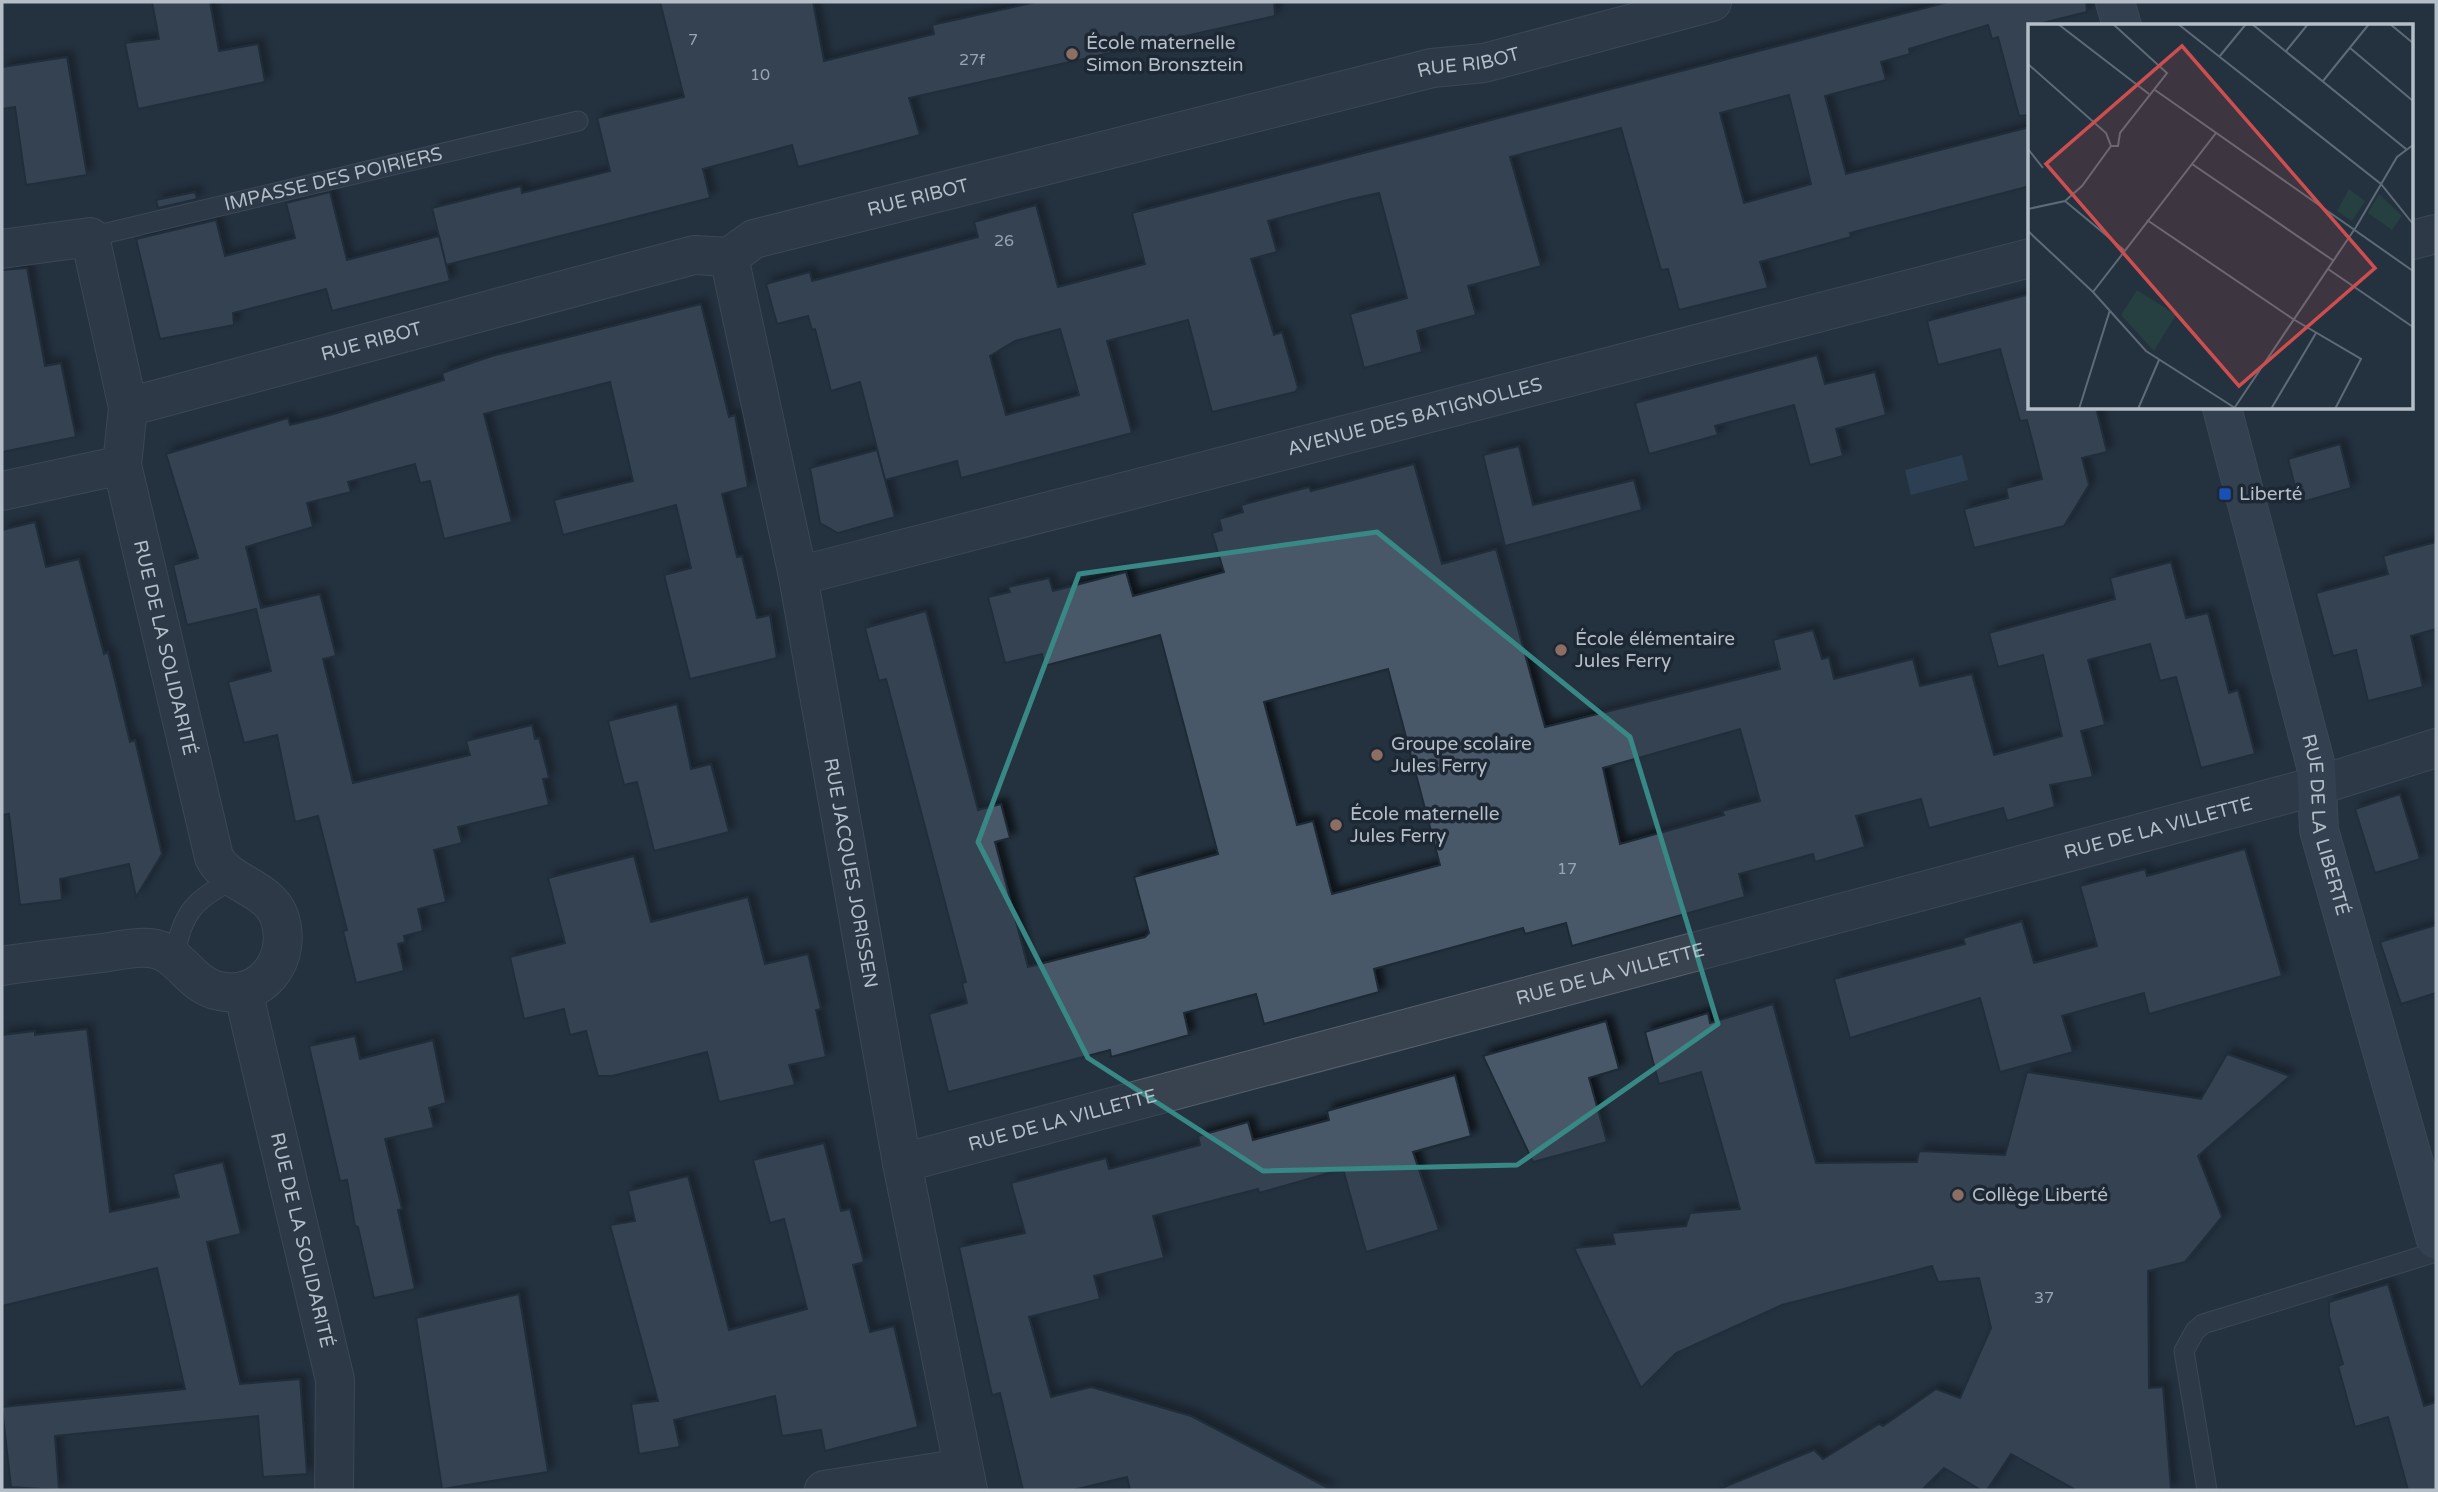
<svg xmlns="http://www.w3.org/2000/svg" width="2438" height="1492" viewBox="0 0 2438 1492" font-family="'Varela Round',sans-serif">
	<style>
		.water { fill: #395068 }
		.building { fill: #4a5968; stroke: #1f2a36; stroke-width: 2; fill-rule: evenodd; filter: url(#shadow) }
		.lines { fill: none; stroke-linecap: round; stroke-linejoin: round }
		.lane-casing { stroke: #56616c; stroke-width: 21 }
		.street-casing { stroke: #56616c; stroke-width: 40 }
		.secondary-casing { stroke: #56616c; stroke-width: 40 }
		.lane { stroke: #38434f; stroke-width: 19 }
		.street { stroke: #38434f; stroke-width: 38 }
		.secondary { stroke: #465362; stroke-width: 38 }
		.marked { fill: none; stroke: #388885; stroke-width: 5; stroke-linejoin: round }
		.education-dot { fill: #8d6e63; stroke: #1d2834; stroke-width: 2.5 }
		.transit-dot { fill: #1a4fb4; stroke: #1d2834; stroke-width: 2.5 }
		.labels { text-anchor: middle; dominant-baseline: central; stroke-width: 7; stroke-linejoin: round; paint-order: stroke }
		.number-label { font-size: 16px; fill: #9aa5b1 }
		.poi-label { font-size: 19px; fill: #b4bec9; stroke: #1d2834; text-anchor: start }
		.street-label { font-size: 19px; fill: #b4bec9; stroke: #1d2834 }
		.inset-road { fill: none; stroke: #5e6a76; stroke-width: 2 }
		.view { fill: #ce4e50; fill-opacity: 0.15; stroke: #ce4e50; stroke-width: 3.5 }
		.inset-edge { fill: none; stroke: #b4bec9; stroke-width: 3.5 }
	</style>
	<defs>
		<filter id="shadow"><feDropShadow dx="6" dy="-6" stdDeviation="3.5" flood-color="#0009"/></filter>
	</defs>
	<rect width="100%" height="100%" fill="#24323f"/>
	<!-- water -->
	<polygon class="water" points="1962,455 1968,480 1911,495 1905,470"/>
	<!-- building -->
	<g class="building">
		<polygon points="152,2 210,2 219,51 258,44 265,82 138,109 125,43 159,39"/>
		<polygon points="660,2 813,2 824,61 934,34 932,25 1036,2 1274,2 1275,16 909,98 920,135 798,167 792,145 703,169 710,198 446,265 432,208 521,186 522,193 610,171 597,118 684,97"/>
		<path d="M1948,2H2086L2087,12L2030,26V115L2019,116L1998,37L1992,39L1988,25L1909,49L1910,54L1881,62L1886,80L1825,96L1846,174L2030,127V186L1850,233L1851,237L1760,262L1768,288L1679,310L1668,269L1661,270L1621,128L1510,157L1541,266L1468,286L1476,315L1417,331L1422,352L1364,368L1350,314L1407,298L1379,193L1347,200L1268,221L1277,252L1251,259L1274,335L1282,332L1298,388L1295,392L1212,412L1188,320L1107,341L1132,433L961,478L957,461L885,480L860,382L831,391L815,329L812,330L808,316L777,324L766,284L810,272L812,281L978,237L974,222L1036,205L1058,287L1145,264L1132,213ZM1789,95L1811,184L1744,203L1720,113ZM1060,329L1079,395L1006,415L990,356L1015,341Z"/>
		<polygon points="67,57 87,175 26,185 15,107 2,109 2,67"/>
		<polygon points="195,192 197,199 158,208 156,200"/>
		<polygon points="330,192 347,260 439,236 450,281 332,311 326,289 233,313 234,325 160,339 136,239 216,220 225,256 295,238 286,203"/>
		<polygon points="27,268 45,366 61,363 76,437 2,452 2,270"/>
		<polygon points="2030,294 2030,408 2096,408 2107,452 2082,458 2089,485 2064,526 1974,548 1964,509 2008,498 2006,488 2042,479 2027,420 2020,421 2000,349 1938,365 1927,321"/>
		<polygon points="701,304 729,417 735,415 748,487 722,494 737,557 742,556 757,618 770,615 777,658 690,679 664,575 691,568 676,505 563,535 554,500 633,481 610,382 484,414 512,522 444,539 430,481 420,483 415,464 348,482 351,492 307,503 313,527 246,547 261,608 320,594 336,656 323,659 353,783 470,755 466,741 532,725 535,739 539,738 549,778 543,779 549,805 458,827 462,843 434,850 446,902 418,909 423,931 404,936 405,942 398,944 404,971 356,983 343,931 347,930 318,816 295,822 277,735 244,743 228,682 271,671 256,609 187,625 173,565 198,558 166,454 288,418 290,425 334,414 444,380 442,373 492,356"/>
		<polygon points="1817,355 1825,384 1875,372 1886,415 1836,429 1843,456 1810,465 1794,405 1715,426 1718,435 1649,454 1635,403"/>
		<polygon points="2340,444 2351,488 2299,503 2288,459"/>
		<polygon points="1519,446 1533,505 1634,480 1642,510 1505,546 1483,455"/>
		<polygon points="877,450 895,517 838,533 820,523 810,468"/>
		<path d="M1414,464L1442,564L1496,549L1545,727L1780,669L1773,640L1813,630L1822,659L1829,657L1834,679L1913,659L1920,686L1972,674L1994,755L2062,736L2043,655L1998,667L1989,633L2115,599L2110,578L2171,562L2186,618L2208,613L2229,693L2238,690L2255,754L2201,768L2176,677L2160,681L2150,644L2088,660L2105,725L2081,731L2093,777L2050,785L2055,807L2007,821L2003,808L1929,828L1921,799L1856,816L1865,847L1815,862L1813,854L1739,874L1745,897L1572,946L1566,923L1525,934L1523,928L1374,969L1379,992L1264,1024L1256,994L1184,1013L1189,1035L1111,1057L1110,1050L948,1092L929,1014L967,1003L962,983L966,982L886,679L879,681L865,628L926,611L978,810L1001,804L1010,838L995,842L1028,967L1145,937L1149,933L1134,877L1218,854L1160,635L1044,666L1042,654L1005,663L988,597L1010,592L1008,587L1049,578L1053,591L1126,572L1133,596L1224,572L1212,533L1222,530L1219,519L1243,512L1241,505L1309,487L1311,491ZM1388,669L1440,865L1332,894L1313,821L1297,825L1264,702ZM1740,729L1760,801L1722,811L1724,815L1620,844L1603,768Z"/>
		<polygon points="35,522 46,567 79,559 104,654 108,652 130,742 135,740 162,854 136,897 129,864 60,879 62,900 20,905 9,814 2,815 2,530"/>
		<polygon points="2436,542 2436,629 2411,636 2423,687 2368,701 2356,650 2333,656 2316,593 2388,574 2383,556"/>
		<polygon points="677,704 691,769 711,764 729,832 654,851 637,782 624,785 608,721"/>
		<polygon points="2400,794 2420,859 2375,873 2355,809"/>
		<polygon points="2245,849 2282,976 2149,1014 2144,993 2062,1016 2073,1052 2000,1072 1980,998 1850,1038 1834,979 1965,944 1963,938 2022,921 2034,963 2097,946 2080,886 2145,869 2147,876"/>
		<polygon points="634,856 651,922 748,897 765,964 808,954 821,1009 816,1010 826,1057 789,1065 795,1085 719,1102 707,1052 612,1076 598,1076 586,1031 570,1035 564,1009 524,1019 510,957 565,943 548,878"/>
		<polygon points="2436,925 2436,993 2401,1004 2380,942"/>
		<polygon points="1773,1004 1816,1163 1917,1162 1919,1151 2005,1155 2027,1072 2201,1099 2227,1054 2290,1076 2198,1156 2222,1217 2185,1262 2148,1271 2149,1388 2163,1387 2171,1490 2076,1490 2011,1454 1987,1490 1981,1490 1944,1468 1922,1490 1717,1490 1814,1450 1823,1459 1879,1424 1883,1426 1936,1389 1960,1398 1991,1328 1979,1278 1938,1282 1932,1266 1782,1305 1676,1353 1641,1388 1574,1248 1615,1244 1612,1233 1686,1226 1690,1213 1740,1209 1701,1072 1659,1084 1645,1032 1708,1013 1710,1023"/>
		<polygon points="1606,1021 1619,1069 1589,1078 1607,1142 1533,1162 1483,1056"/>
		<polygon points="87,1029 110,1212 179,1197 173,1174 223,1162 241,1234 207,1242 240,1384 300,1379 307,1474 263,1477 258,1416 55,1436 59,1490 11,1487 2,1407 185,1389 157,1268 2,1306 2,1035 35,1031 35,1035"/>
		<polygon points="355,1036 360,1059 433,1040 446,1103 429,1108 434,1128 385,1139 402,1209 398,1210 415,1289 374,1298 358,1227 355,1226 347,1180 340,1181 309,1046"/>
		<polygon points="1455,1075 1471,1136 1413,1152 1439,1230 1366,1252 1343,1169 1259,1193 1258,1189 1153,1216 1164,1258 1094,1276 1100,1299 1029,1317 1051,1397 1091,1387 1191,1416 1332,1490 1130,1490 1127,1477 1073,1490 1023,1490 1000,1393 992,1395 959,1247 1025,1233 1011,1183 1106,1158 1109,1169 1200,1145 1198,1136 1248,1122 1253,1140 1329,1120 1327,1111"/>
		<polygon points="824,1143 841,1211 850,1209 864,1262 853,1265 870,1332 894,1326 918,1427 825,1451 821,1430 782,1436 775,1396 674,1420 680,1447 639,1454 631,1404 658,1401 610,1225 635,1221 628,1191 688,1176 729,1330 807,1309 784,1219 770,1223 753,1160"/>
		<polygon points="2388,1284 2424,1406 2436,1402 2436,1490 2408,1490 2388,1417 2355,1427 2338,1366 2343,1364 2329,1316 2329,1302"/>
		<polygon points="519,1294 548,1472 442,1489 416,1318"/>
	</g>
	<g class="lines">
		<!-- lane casing -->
		<g class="lane-casing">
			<g id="lane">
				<path id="s1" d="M90,237L578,121"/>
				<path d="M175,956C181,914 196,897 234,880"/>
				<polyline points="2207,1490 2184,1351 2195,1331 2203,1324 2436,1252"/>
			</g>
		</g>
		<!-- street casing -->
		<g class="street-casing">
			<g id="street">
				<polyline points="2412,240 2436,234"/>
				<path id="s2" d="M2,249L90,237L128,407L122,465L214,857C227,884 268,887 279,916C294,958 262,1003 215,990C188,982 179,951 150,948C134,946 117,951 102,953C69,957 35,961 2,966"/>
				<path id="s3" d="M729,257L798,576L902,1163L968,1490"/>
				<path id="s4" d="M128,407L694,255L729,257L754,239L1432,68L1484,63L1712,2"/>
				<polyline points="2,491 122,465"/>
				<path id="s5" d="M798,576L2030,258"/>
				<path id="s6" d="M243,991L335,1380L334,1490"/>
				<path id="s7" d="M902,1163L2317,786L2436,748"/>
				<polyline points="824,1490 963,1468"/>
			</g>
		</g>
		<!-- secondary casing -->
		<g class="secondary-casing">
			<g id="secondary">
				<polyline points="2115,2 2122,26"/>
				<path id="s8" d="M2222,408L2316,766L2319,830L2436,1240"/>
			</g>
		</g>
		<!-- lane -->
		<use href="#lane" class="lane"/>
		<!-- street -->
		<use href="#street" class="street"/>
		<!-- secondary -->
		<use href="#secondary" class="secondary"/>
	</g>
	<!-- marked area -->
	<path d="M0 0H2438V1492H0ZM1377,532L1630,737L1718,1024L1517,1165L1263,1171L1088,1058L978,842L1079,574Z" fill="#24323f" fill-opacity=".55" fill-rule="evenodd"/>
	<path class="marked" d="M1377,532L1630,737L1718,1024L1517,1165L1263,1171L1088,1058L978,842L1079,574Z"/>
	<!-- markers -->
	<g class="education-dot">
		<circle cx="1072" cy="54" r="7"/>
		<circle cx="1561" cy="650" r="7"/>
		<circle cx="1377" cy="755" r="7"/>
		<circle cx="1336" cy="825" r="7"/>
		<circle cx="1958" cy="1195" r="7"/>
	</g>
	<rect class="transit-dot" x="2218" y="487" width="14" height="14" rx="3.5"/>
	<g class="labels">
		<!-- number labels -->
		<g class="number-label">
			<text x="693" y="40">7</text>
			<text x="972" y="60">27f</text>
			<text x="760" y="75">10</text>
			<text x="1004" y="241">26</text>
			<text x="1567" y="869">17</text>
			<text x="2044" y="1298">37</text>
		</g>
		<!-- poi labels -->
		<g class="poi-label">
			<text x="1086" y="43">École maternelle<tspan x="1086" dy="22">Simon Bronsztein</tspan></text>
			<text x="2239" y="494">Liberté</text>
			<text x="1575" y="639">École élémentaire<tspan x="1575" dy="22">Jules Ferry</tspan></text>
			<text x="1391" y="744">Groupe scolaire<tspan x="1391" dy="22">Jules Ferry</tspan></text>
			<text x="1350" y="814">École maternelle<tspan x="1350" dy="22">Jules Ferry</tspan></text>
			<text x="1972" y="1195">Collège Liberté</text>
		</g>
		<!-- street labels -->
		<g class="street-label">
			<text stroke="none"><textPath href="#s4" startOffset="1388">RUE RIBOT</textPath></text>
			<text stroke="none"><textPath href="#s1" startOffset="250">IMPASSE DES POIRIERS</textPath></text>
			<text stroke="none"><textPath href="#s4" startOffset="821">RUE RIBOT</textPath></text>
			<text stroke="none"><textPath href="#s4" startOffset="252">RUE RIBOT</textPath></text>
			<text stroke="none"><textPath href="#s5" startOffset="637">AVENUE DES BATIGNOLLES</textPath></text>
			<text stroke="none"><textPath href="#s2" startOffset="509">RUE DE LA SOLIDARITÉ</textPath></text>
			<text stroke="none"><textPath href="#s8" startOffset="430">RUE DE LA LIBERTÉ</textPath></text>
			<text stroke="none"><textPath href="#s7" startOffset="1300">RUE DE LA VILLETTE</textPath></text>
			<text stroke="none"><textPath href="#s3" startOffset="628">RUE JACQUES JORISSEN</textPath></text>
			<text stroke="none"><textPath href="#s7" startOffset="733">RUE DE LA VILLETTE</textPath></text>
			<text stroke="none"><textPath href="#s7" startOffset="166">RUE DE LA VILLETTE</textPath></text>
			<text stroke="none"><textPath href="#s6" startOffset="256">RUE DE LA SOLIDARITÉ</textPath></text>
		</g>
	</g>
	<!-- overview -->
	<g transform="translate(2028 24)">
		<rect width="385" height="385" fill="#24323f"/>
		<path d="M321,165L337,177L324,197L309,187ZM351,170L374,192L364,206L340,189ZM109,266L148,291L126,327L93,291Z" fill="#263f40"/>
		<path class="inset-road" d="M30,0L121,70M150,0L353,160L385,200M224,0L378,125M362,0L385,19M322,24L385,77M258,27L280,0M191,33L218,0M0,40L78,109L83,122H90L92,109L139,49L85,0M295,57L341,0M127,66L385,247M0,125L15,144M164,140L306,237M37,177L96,226M0,185L37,177L54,162L83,122M119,196L265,295L333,335L307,385M0,207L65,268L118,327L207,384M300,245L385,303M65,268L188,109M207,383L328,203L369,133L385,121M51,385L82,286M110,385L131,336M243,385L288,309"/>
		<path class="view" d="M154,22L347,244L211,362L18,140Z"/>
		<rect width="385" height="385" class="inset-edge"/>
	</g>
	<!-- border -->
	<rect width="2438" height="1492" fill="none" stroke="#b4bec9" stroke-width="7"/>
</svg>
